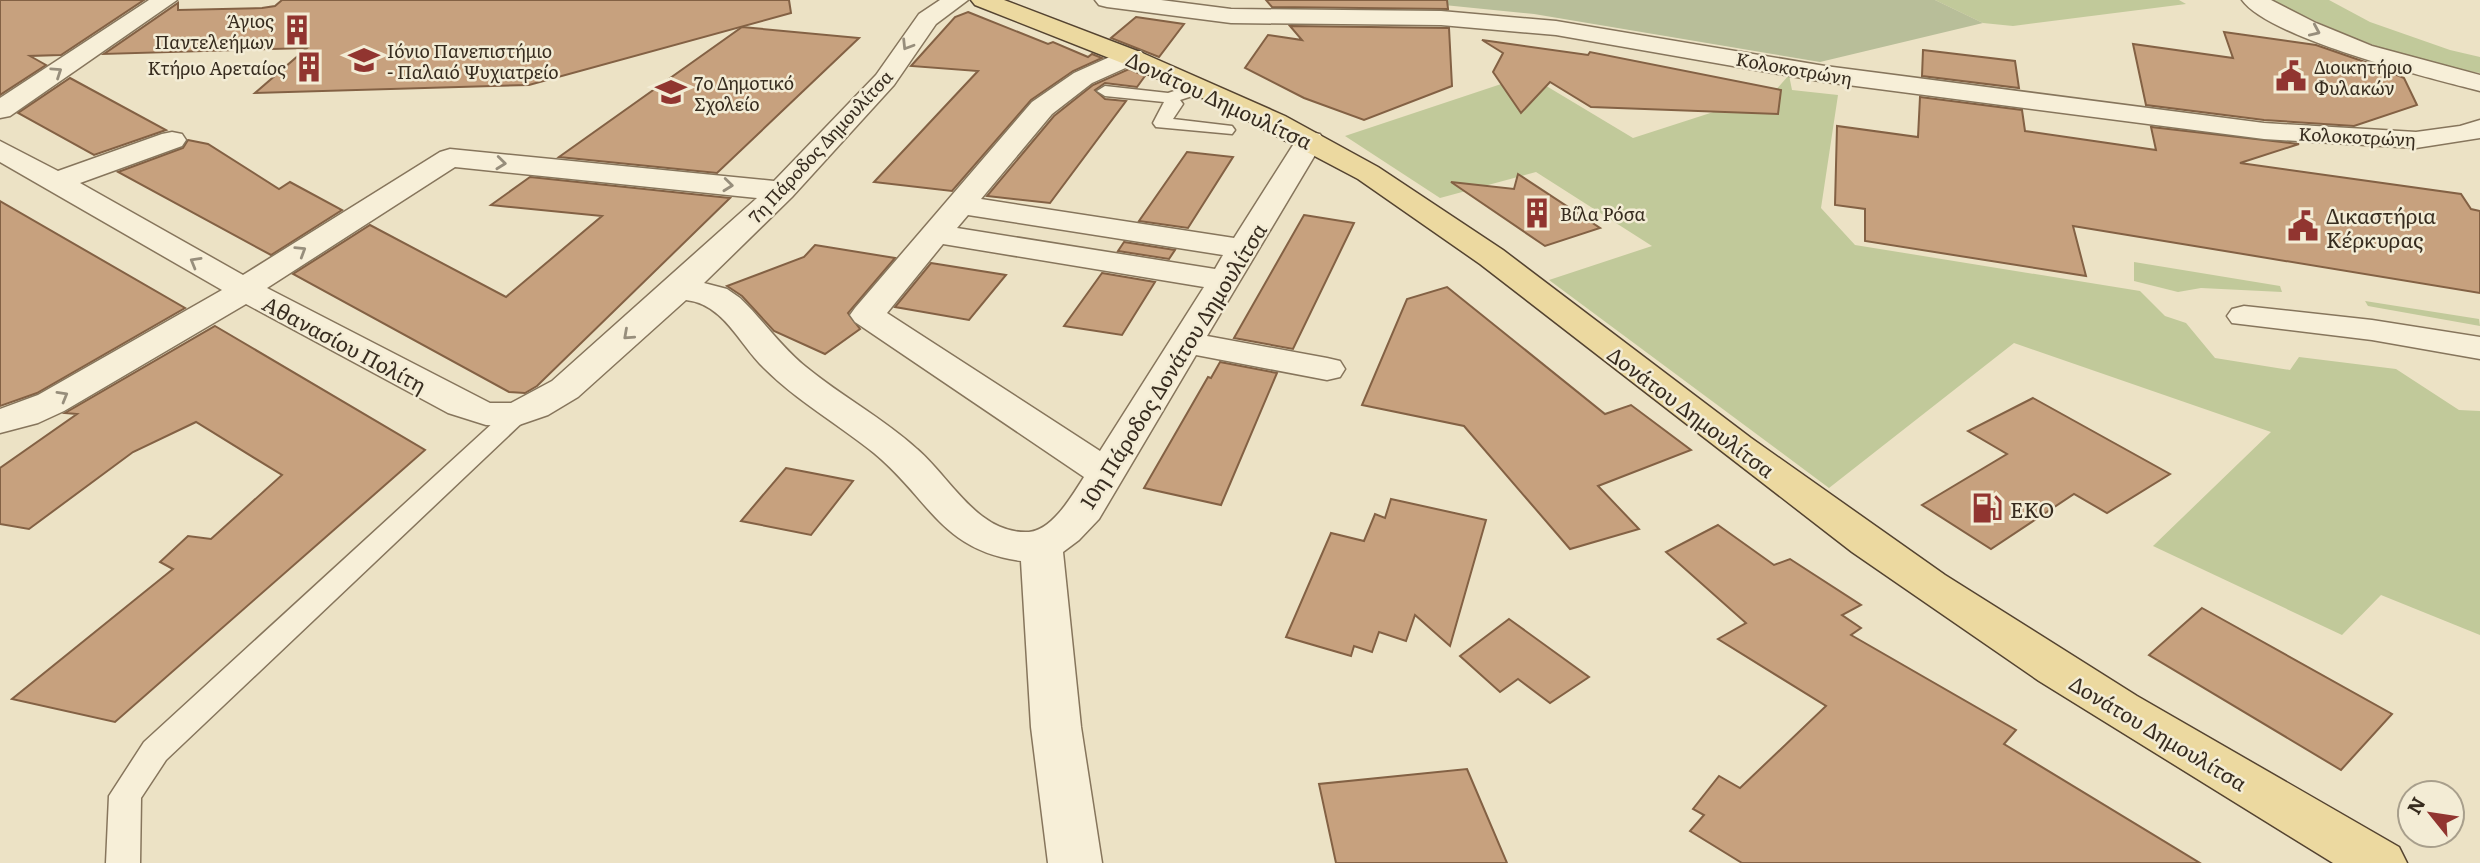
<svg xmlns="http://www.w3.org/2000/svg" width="2480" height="863" viewBox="0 0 2480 863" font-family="Literata,serif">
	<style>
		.green { fill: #c1c99a }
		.cemetery { fill: #b8be99 }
		.building { fill: #c7a17e; stroke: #836144; stroke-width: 2 }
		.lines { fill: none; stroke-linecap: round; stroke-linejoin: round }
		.lane-casing { stroke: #86755c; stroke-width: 3 }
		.street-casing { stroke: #86755c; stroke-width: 3 }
		.primary-casing { stroke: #544330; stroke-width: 3 }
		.lane { fill: #f7efd8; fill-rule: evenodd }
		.street { fill: #f7efd8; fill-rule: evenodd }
		.primary { fill: #ecd9a0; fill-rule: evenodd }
		.oneway { stroke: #978e7c }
		.labels { text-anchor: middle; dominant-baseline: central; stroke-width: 5; stroke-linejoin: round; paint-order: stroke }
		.far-poi-label { font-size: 18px; fill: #372c1f; stroke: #f3ecd5; text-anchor: start }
		.far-street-label { font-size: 18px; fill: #372c1f; stroke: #f3ecd5 }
		.street-label { font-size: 21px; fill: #372c1f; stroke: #f3ecd5 }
		.poi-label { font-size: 21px; fill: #372c1f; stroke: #f3ecd5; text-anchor: start }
	</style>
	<rect width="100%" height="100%" fill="#ece2c5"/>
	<!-- green -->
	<g class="green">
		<polygon points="1935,0 2179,0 2186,4 2013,26 1983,23"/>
		<path d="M2271,0H2329L2370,22L2450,50L2480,57V73C2405,62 2338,33 2271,0Z"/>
		<polygon points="1528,75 1633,138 1732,106 1757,111 1789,75 1792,90 1838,95 1821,208 1855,245 2140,291 2165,316 2186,323 2215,358 2290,370 2299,357 2396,369 2459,410 2480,411 2480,635 2381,595 2342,635 2153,546 2271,432 2014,343 1829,488 1549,280 1652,246 1536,172 1440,198 1345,136"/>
		<polygon points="2134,262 2280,286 2282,292 2201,288 2178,292 2134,281"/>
		<polygon points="2365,301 2479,319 2480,326 2368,306"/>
	</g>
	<!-- cemetery -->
	<polygon class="cemetery" points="1394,0 1935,0 1983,23 1820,62 1534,14"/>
	<!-- building -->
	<g class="building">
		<polygon points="0,0 144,0 61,55 30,56 46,65 0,95"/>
		<polygon points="282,0 789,0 791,13 529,85 255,93 307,48 104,54 178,3 178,10 262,8 275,6"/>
		<polygon points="1266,0 1447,0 1448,9 1272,7"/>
		<polygon points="968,12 1048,44 1053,42 1088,57 1092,54 1102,58 1073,71 1031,100 952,191 874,182 978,71 911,66 955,17"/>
		<polygon points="1136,17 1184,24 1159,57 1111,38"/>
		<polygon points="1290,26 1449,28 1452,86 1364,120 1304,98 1245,68 1268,35 1302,40"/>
		<polygon points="742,27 859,38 717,173 559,157"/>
		<polygon points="2224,32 2316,45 2368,63 2404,78 2417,105 2354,126 2264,120 2146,105 2133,44 2233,58"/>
		<polygon points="1482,40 1588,55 1590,52 1781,90 1778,114 1591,107 1550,82 1521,113 1493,72 1503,53"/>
		<polygon points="1923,50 2015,61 2019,88 1922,76"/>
		<polygon points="1129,69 1145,76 1137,87 1105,83 1095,90 1105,99 1126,101 1050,203 987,196 1054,116 1093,85"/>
		<polygon points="70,78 166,130 94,155 18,113"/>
		<polygon points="1920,97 2022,110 2025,131 2156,150 2151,127 2299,144 2240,163 2461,194 2471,209 2480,211 2480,293 2073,226 2086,276 1865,241 1865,209 1835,205 1837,126 1918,137"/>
		<polygon points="188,140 208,144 279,189 290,182 342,210 271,255 118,172 183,148"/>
		<polygon points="1187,152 1233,157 1188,228 1139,221"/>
		<polygon points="1518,174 1600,228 1545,246 1451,182 1514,189"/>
		<polygon points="530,177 730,198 537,386 525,393 509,392 293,274 370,225 506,297 602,216 491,205"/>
		<polygon points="0,201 185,308 37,393 0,406"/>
		<polygon points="1304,215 1354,223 1293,349 1234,338"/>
		<polygon points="1124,242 1175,250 1169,259 1118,251"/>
		<polygon points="815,245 895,258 848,313 860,329 825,354 774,331 742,296 727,286 804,257"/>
		<polygon points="931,263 1006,275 969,320 895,307"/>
		<polygon points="1102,273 1155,282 1122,335 1064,326"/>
		<polygon points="1447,287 1605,414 1631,405 1691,450 1598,486 1639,529 1570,549 1464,426 1362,405 1407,299"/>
		<polygon points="215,326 425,450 115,722 12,699 173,569 160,562 188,536 211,539 282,475 196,422 133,452 29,529 0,524 0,468 77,414 65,413"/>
		<polygon points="1220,362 1277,373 1221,505 1144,488 1208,377 1211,378"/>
		<polygon points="2033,398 2170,474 2107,513 2074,494 1991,549 1922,505 2007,454 1968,431"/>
		<polygon points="786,468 853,481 811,535 741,521"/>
		<polygon points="1391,499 1486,520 1450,646 1415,615 1406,641 1379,632 1372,652 1354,646 1351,656 1286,637 1331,533 1364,541 1375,514 1385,518"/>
		<polygon points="1718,525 1774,565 1790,559 1861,605 1842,615 1861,628 1851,635 2016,730 2004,744 2200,863 1742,863 1690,831 1704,815 1693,809 1719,776 1740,788 1826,706 1718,639 1746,623 1666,552"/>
		<polygon points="2202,608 2392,714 2341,770 2149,655"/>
		<polygon points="1509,619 1589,677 1550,703 1518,679 1500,692 1460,656"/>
		<polygon points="1467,769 1507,863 1336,863 1319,784"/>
	</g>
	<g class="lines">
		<!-- lane casing -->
		<g class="lane-casing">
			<g id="lane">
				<polygon points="1202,82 1210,87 1208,91 1180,100 1183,104 1173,119 1232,126 1235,130 1232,134 1156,127 1153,123 1164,102 1105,96 1097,91 1105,86 1168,93"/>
				<polygon points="516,408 525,410 528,415 525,420 166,760 141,798 140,863 106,863 109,796 144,742 507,410"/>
			</g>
		</g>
		<!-- street casing -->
		<g class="street-casing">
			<g id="street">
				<polygon points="149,0 177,0 10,116 0,118 0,98"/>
				<path d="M940,0H968L936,24L894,85L792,197L704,283L727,289L740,298C763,320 781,347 806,367C841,396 883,418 917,449C950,477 978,535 1029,532C1053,530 1073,494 1084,477L855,322L850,315L855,308L1032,102L1074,73L1123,51H1141L1145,56L1141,61L1092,83L1052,114L981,199L1234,238L1300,134L1310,132L1320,134L1324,140L1207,336L1327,358L1340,361L1345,369L1340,377L1327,380L1196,355L1099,519L1079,540L1063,552L1081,727L1102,863H1048L1031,727L1021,561C940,550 929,498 874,453C838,424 797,401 764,368C739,344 724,304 686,300L578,397L548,415L516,426L486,425L448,413L246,304L64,411L38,423L0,433V409L38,395L222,290L0,162V141L58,171L162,134L172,132L182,134L186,140L182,146L80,183L243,275L440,152L450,149L774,181L876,75L919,14ZM455,167L757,198L552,381L511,403H490L267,288ZM968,215L1223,255L1215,269L957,228ZM943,244L1204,287L1100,451L887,313Z"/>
				<polygon points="1095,0 1161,0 1231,9 1441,11 1556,21 1825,66 2264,123 2416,132 2460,126 2480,120 2480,138 2416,148 2264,139 1825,82 1556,35 1441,25 1231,23 1107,7 1099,5"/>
				<path d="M2242,0H2271L2316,23L2372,46L2480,75V91C2432,79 2269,38 2242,0Z"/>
				<polygon points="2244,306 2372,320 2480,337 2480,359 2372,340 2232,323 2227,316 2232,309"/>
			</g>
		</g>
		<!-- primary casing -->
		<g class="primary-casing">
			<polygon id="primary" points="971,0 1004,0 1140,52 1285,116 1378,167 1503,250 1751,438 1945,575 2137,696 2399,847 2407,863 2333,863 2039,681 1852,552 1480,264 1358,179 1218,105 1122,63 975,5"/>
		</g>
		<!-- lane -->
		<use href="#lane" class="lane"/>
		<!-- street -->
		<use href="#street" class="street"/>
		<!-- primary -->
		<use href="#primary" class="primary"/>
	</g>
	<!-- one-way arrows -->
	<defs><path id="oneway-chevron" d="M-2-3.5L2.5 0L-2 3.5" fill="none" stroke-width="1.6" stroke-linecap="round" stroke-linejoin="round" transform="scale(1.75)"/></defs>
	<g class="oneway">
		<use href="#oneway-chevron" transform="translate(2315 31) rotate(24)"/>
		<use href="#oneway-chevron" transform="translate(907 45) rotate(122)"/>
		<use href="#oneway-chevron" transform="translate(57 72) rotate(-34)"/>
		<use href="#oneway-chevron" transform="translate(501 163) rotate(6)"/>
		<use href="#oneway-chevron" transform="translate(728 185) rotate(6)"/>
		<use href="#oneway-chevron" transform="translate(301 251) rotate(-32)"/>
		<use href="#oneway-chevron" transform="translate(195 262) rotate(-150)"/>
		<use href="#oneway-chevron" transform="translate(628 335) rotate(138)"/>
		<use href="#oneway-chevron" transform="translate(63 396) rotate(-30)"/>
	</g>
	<!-- icons -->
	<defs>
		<g id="building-bare" transform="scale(2.415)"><path d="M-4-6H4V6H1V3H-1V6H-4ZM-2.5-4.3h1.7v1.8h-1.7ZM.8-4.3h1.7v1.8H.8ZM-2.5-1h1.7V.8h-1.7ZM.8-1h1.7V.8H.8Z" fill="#913530" stroke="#f3ecd5" stroke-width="2.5" paint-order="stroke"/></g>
		<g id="university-bare" transform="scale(2.415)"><path d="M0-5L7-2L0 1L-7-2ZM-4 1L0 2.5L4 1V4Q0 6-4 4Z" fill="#913530" stroke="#f3ecd5" stroke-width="2.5" paint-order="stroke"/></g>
		<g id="civic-bare" transform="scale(2.415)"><path d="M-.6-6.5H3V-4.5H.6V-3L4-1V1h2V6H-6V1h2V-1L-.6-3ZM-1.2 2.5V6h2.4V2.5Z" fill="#913530" stroke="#f3ecd5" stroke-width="2.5" paint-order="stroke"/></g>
		<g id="school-bare" transform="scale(2.415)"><path d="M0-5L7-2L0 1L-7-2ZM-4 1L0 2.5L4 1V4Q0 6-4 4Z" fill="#913530" stroke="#f3ecd5" stroke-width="2.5" paint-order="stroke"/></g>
		<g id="fuel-bare" transform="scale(2.415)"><path d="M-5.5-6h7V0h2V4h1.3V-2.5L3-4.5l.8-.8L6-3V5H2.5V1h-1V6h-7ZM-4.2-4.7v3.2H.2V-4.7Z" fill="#913530" stroke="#f3ecd5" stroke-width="2.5" paint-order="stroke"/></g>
	</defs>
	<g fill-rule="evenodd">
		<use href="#building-bare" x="297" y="30"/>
		<use href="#university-bare" x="364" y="60"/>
		<use href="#building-bare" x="309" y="67"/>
		<use href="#civic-bare" x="2291" y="76"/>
		<use href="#school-bare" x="671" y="92"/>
		<use href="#building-bare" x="1537" y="213"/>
		<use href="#civic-bare" x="2303" y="226"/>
		<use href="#fuel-bare" x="1987" y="508"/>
	</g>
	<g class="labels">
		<!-- far-poi labels -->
		<g class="far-poi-label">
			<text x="274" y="20" text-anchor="end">Άγιος<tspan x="274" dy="21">Παντελεήμων</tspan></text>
			<text x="387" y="50">Ιόνιο Πανεπιστήμιο<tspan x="387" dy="21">- Παλαιό Ψυχιατρείο</tspan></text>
			<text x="2314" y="66">Διοικητήριο<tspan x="2314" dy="21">Φυλακών</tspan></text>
			<text x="286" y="67" text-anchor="end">Κτήριο Αρεταίος</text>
			<text x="694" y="82">7ο Δημοτικό<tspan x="694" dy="21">Σχολείο</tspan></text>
			<text x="1560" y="213">Βίλα Ρόσα</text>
		</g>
		<!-- far-street labels -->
		<g class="far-street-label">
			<text transform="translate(1794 68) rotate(10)">Κολοκοτρώνη</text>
			<text transform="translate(2357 136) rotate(3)">Κολοκοτρώνη</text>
			<text transform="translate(820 146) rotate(-47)">7η Πάροδος Δημουλίτσα</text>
		</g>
		<!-- street labels -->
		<g class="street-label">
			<text transform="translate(1220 99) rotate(25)">Δονάτου Δημουλίτσα</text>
			<text transform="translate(345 343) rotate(28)">Αθανασίου Πολίτη</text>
			<text transform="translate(1172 365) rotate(-58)">10η Πάροδος Δονάτου Δημουλίτσα</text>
			<text transform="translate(1692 411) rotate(37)">Δονάτου Δημουλίτσα</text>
			<text transform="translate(2159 732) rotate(31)">Δονάτου Δημουλίτσα</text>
		</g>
		<!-- poi labels -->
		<g class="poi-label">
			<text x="2326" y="214">Δικαστήρια<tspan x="2326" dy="24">Κέρκυρας</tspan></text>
			<text x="2010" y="508">EKO</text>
		</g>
	</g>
	<!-- north arrow -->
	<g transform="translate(2431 814) rotate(300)"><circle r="33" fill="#f3ecd5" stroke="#a89f8c" stroke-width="2"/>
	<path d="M0-5L12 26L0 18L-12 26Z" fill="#913530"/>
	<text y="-10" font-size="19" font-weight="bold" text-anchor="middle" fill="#372c1f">N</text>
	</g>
</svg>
